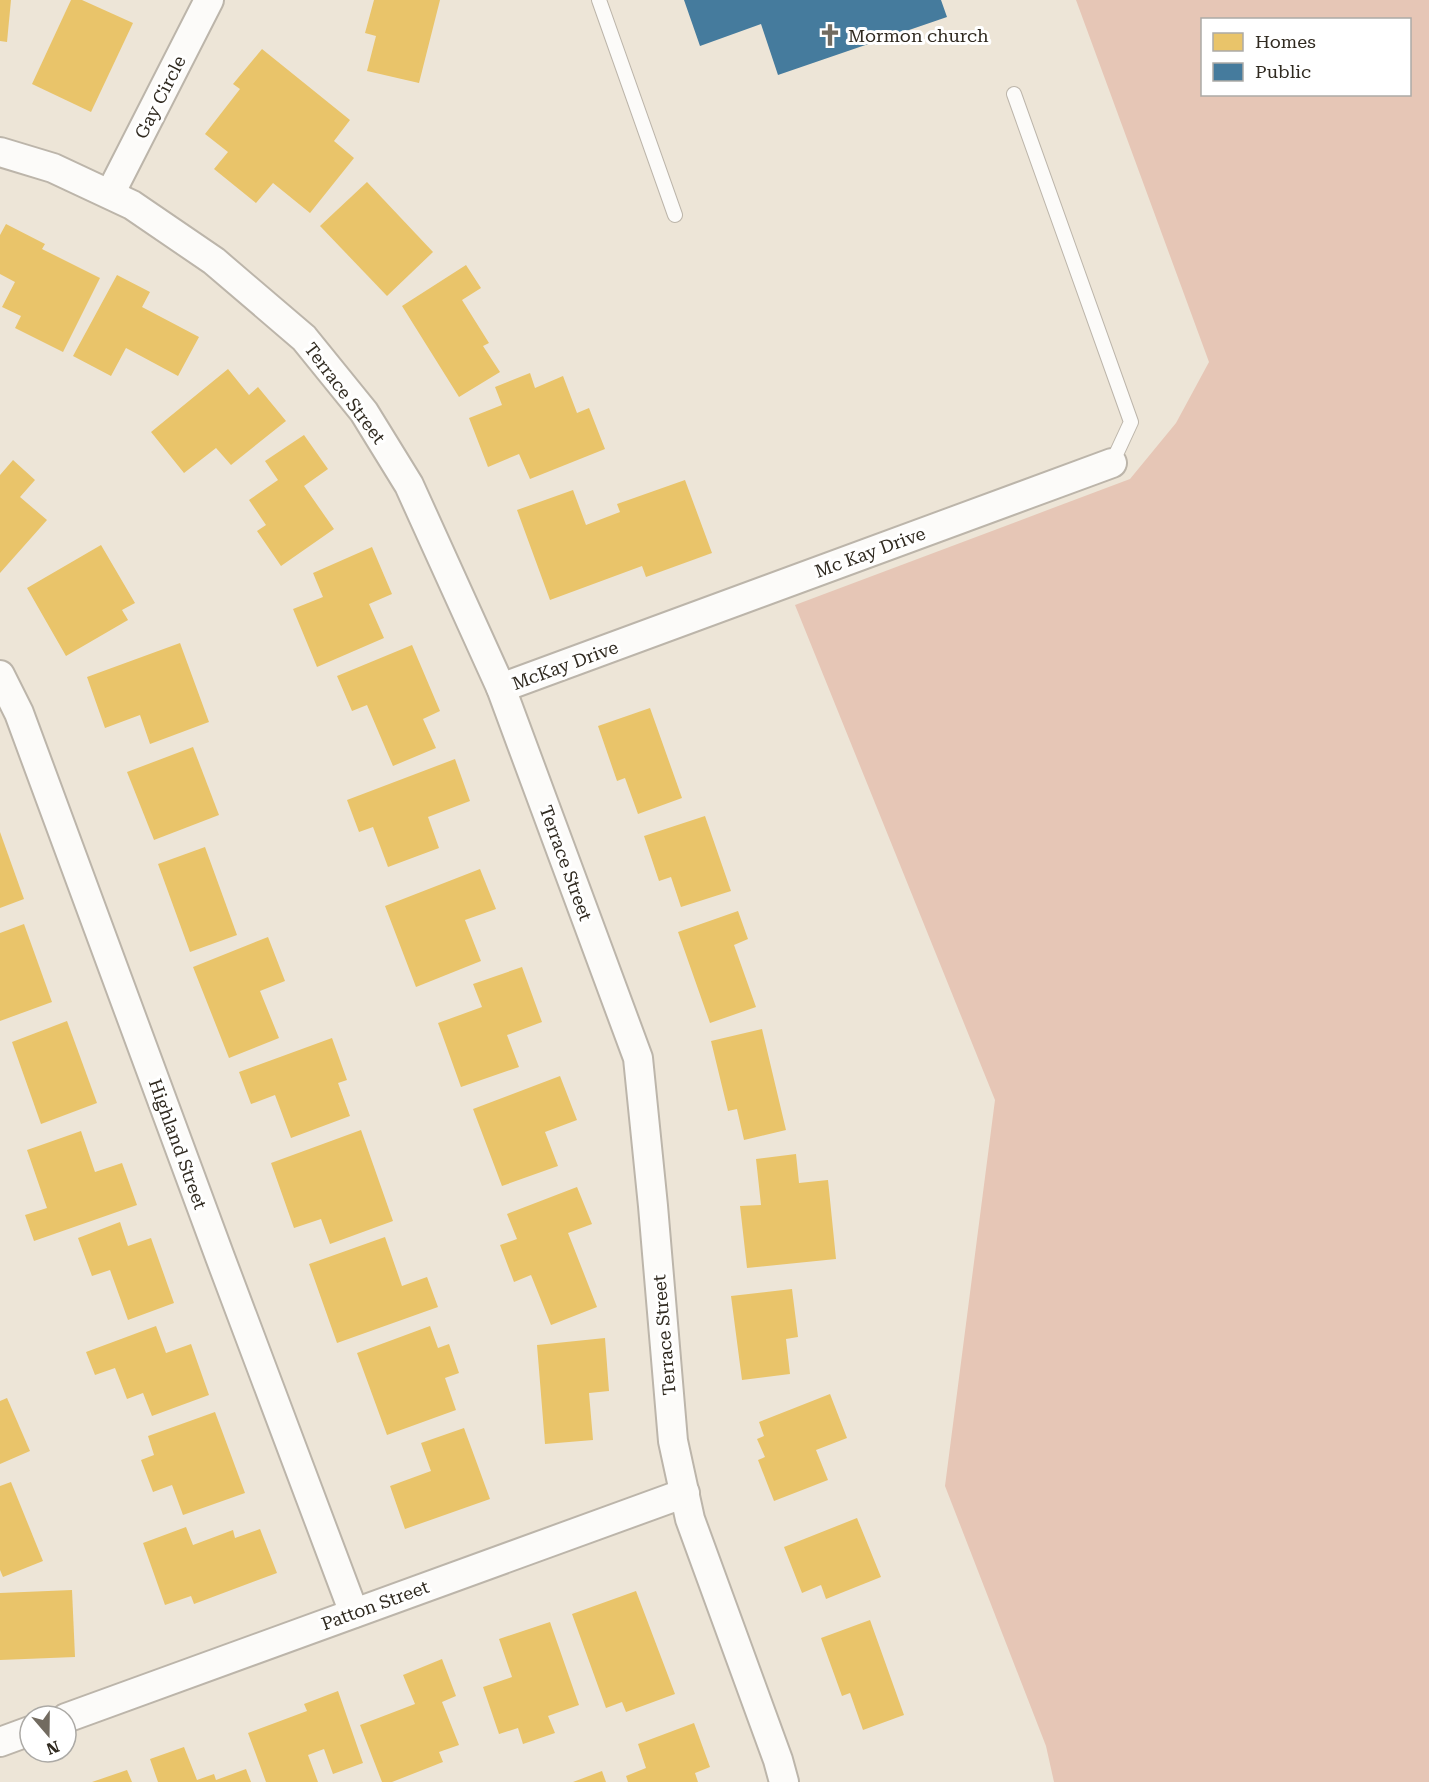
<svg xmlns="http://www.w3.org/2000/svg" width="1429" height="1782" viewBox="0 0 1429 1782" font-family="'Roboto Serif',serif">
	<style>
		.green { fill: #e6c6b6; fill-rule: evenodd }
		.homes { fill: #e9c46a }
		.public { fill: #457b9d }
		.lines { fill: none; stroke-linecap: round; stroke-linejoin: round }
		.service-casing { stroke: #bcb5aa; stroke-width: 16 }
		.minor-casing { stroke: #bcb5aa; stroke-width: 32 }
		.service { stroke: #fcfbf9; stroke-width: 14 }
		.minor { stroke: #fcfbf9; stroke-width: 28 }
		.labels { text-anchor: middle; dominant-baseline: central; stroke-width: 6; stroke-linejoin: round; paint-order: stroke }
		.poi-label { font-size: 18px; fill: #302a20; stroke: #fff; text-anchor: start }
		.street-label { font-size: 18px; fill: #302a20; stroke: #fff }
	</style>
	<rect width="100%" height="100%" fill="#ede5d7"/>
	<!-- green -->
	<path class="green" d="M1076,0H1429V1782H1054L1046,1746L945,1486L995,1100L795,605L1130,479L1176,423L1209,362ZM1202,20H1410V94H1202Z"/>
	<!-- homes -->
	<g class="homes">
		<polygon points="0,0 11,0 7,42 0,41"/>
		<polygon points="71,0 82,0 133,23 91,112 32,84"/>
		<polygon points="374,0 440,0 419,83 367,71 376,36 365,33"/>
		<polygon points="262,49 350,120 334,141 354,158 310,213 273,183 256,203 214,169 228,152 205,134 240,89 233,84"/>
		<polygon points="367,182 433,252 387,296 320,226"/>
		<polygon points="6,224 45,244 42,249 100,278 63,352 15,328 21,316 2,307 15,282 0,274 0,235"/>
		<polygon points="466,265 481,288 462,300 489,343 483,346 500,372 459,397 402,306"/>
		<polygon points="117,275 150,292 142,307 199,337 178,376 126,348 111,376 73,356"/>
		<polygon points="228,369 249,395 258,387 286,421 231,465 216,448 184,473 151,432"/>
		<polygon points="530,373 535,388 563,376 577,413 589,408 605,449 530,479 519,454 488,467 469,418 502,405 495,387"/>
		<polygon points="304,435 328,469 304,486 334,529 281,566 257,531 266,525 249,500 278,480 265,461"/>
		<polygon points="13,460 35,480 20,497 47,520 0,573 0,475"/>
		<polygon points="685,480 712,553 646,577 642,566 550,600 517,510 573,490 586,525 620,512 617,504"/>
		<polygon points="101,545 135,603 122,610 128,620 66,656 27,588"/>
		<polygon points="372,547 392,594 369,604 384,638 317,667 293,609 323,597 313,573"/>
		<polygon points="180,643 209,722 150,744 140,715 105,728 87,677"/>
		<polygon points="412,645 440,711 423,719 436,748 393,766 367,705 352,711 337,676"/>
		<polygon points="650,708 682,798 638,814 625,778 617,781 598,726"/>
		<polygon points="193,747 219,815 154,840 127,772"/>
		<polygon points="455,759 470,801 428,817 439,848 388,867 373,827 359,832 347,800"/>
		<polygon points="705,816 731,891 681,907 671,877 659,881 644,836"/>
		<polygon points="0,832 24,899 0,908"/>
		<polygon points="205,847 237,935 190,952 158,864"/>
		<polygon points="480,869 496,909 465,920 481,961 416,987 385,906"/>
		<polygon points="738,911 748,939 734,945 756,1007 710,1023 678,932"/>
		<polygon points="24,924 52,1002 0,1021 0,933"/>
		<polygon points="268,937 285,981 260,991 279,1038 229,1058 193,967"/>
		<polygon points="522,967 542,1022 507,1035 519,1067 461,1087 438,1023 482,1007 473,984"/>
		<polygon points="67,1021 97,1103 41,1124 12,1042"/>
		<polygon points="762,1029 786,1130 744,1140 737,1109 728,1111 711,1041"/>
		<polygon points="332,1038 347,1080 338,1083 350,1116 291,1138 275,1095 251,1104 239,1072"/>
		<polygon points="560,1076 577,1120 545,1132 558,1166 502,1186 473,1109"/>
		<polygon points="361,1130 393,1221 330,1244 321,1219 294,1228 271,1163"/>
		<polygon points="81,1131 95,1172 122,1163 137,1205 34,1241 25,1215 47,1208 27,1150"/>
		<polygon points="796,1154 799,1183 828,1180 836,1259 747,1268 740,1206 761,1205 756,1159"/>
		<polygon points="577,1187 592,1224 568,1233 597,1307 551,1325 531,1275 514,1282 500,1245 517,1239 507,1214"/>
		<polygon points="120,1222 128,1246 151,1238 174,1303 128,1320 110,1270 92,1276 78,1238"/>
		<polygon points="385,1237 402,1286 427,1277 438,1307 337,1343 309,1264"/>
		<polygon points="792,1289 798,1337 786,1339 790,1374 742,1380 731,1296"/>
		<polygon points="156,1326 166,1353 191,1344 209,1395 152,1416 143,1393 127,1399 115,1368 95,1375 86,1352"/>
		<polygon points="430,1326 438,1348 449,1344 459,1373 445,1378 456,1410 387,1435 357,1353"/>
		<polygon points="605,1338 609,1391 589,1393 593,1440 545,1444 537,1345"/>
		<polygon points="830,1394 847,1438 816,1450 828,1480 774,1501 758,1460 765,1457 757,1439 764,1436 759,1422"/>
		<polygon points="7,1398 30,1451 0,1464 0,1401"/>
		<polygon points="215,1412 245,1493 183,1515 172,1485 153,1492 141,1460 154,1455 148,1436"/>
		<polygon points="464,1428 490,1499 405,1529 390,1486 431,1471 421,1443"/>
		<polygon points="11,1482 43,1561 3,1577 0,1570 0,1486"/>
		<polygon points="857,1518 881,1577 826,1599 821,1585 802,1593 784,1547"/>
		<polygon points="186,1527 193,1545 233,1530 235,1538 260,1529 277,1573 194,1604 191,1596 165,1605 143,1543"/>
		<polygon points="72,1590 75,1657 0,1660 0,1593"/>
		<polygon points="636,1591 675,1694 626,1712 622,1702 606,1708 572,1614"/>
		<polygon points="870,1620 904,1715 863,1730 850,1693 842,1696 821,1638"/>
		<polygon points="550,1622 579,1705 548,1716 555,1733 523,1744 518,1728 499,1734 483,1687 512,1677 499,1639"/>
		<polygon points="442,1659 456,1696 442,1702 459,1745 439,1752 443,1762 392,1782 382,1782 360,1725 415,1704 403,1675"/>
		<polygon points="338,1691 363,1763 333,1774 324,1749 308,1755 318,1782 266,1782 248,1733 307,1711 304,1704"/>
		<polygon points="694,1723 710,1767 695,1773 698,1782 628,1782 626,1776 646,1768 638,1744"/>
		<polygon points="184,1747 197,1780 214,1774 216,1780 246,1769 251,1782 158,1782 150,1759"/>
		<polygon points="127,1770 132,1782 92,1782"/>
		<polygon points="602,1771 606,1782 573,1782"/>
	</g>
	<!-- public -->
	<polygon class="public" points="684,0 941,0 947,17 778,75 761,24 700,46"/>
	<g class="lines">
		<!-- service casing -->
		<g class="service-casing">
			<g id="service">
				<polyline points="599,0 675,215"/>
				<polyline points="1014,94 1131,422 1112,463"/>
			</g>
		</g>
		<!-- minor casing -->
		<g class="minor-casing">
			<g id="minor">
				<polyline points="0,152 53,168 132,205 214,261 304,338 364,412 409,485 501,688 638,1058 653,1206 673,1441 690,1519 778,1760 784,1782"/>
				<polyline points="110,194 209,0"/>
				<polyline points="0,675 19,713 220,1257 354,1613"/>
				<polyline points="501,688 1112,463"/>
				<polyline points="66,1718 685,1493"/>
				<polyline points="0,1742 30,1731"/>
			</g>
		</g>
		<!-- service -->
		<use href="#service" class="service"/>
		<!-- minor -->
		<use href="#minor" class="minor"/>
	</g>
	<!-- icons -->
	<defs>
		<g id="church-bare" transform="scale(1.8)"><path d="M-1.2-6h2.4v3.5h3.3v2.4h-3.3V6h-2.4V-.1h-3.3v-2.4h3.3Z" fill="#726b60" stroke="#fff" stroke-width="2.5" paint-order="stroke"/></g>
	</defs>
	<g fill-rule="evenodd">
		<use href="#church-bare" x="830" y="35"/>
	</g>
	<g class="labels">
		<!-- poi labels -->
		<g class="poi-label">
			<text x="848" y="35">Mormon church</text>
		</g>
		<!-- street labels -->
		<g class="street-label">
			<text transform="translate(160 97) rotate(-63)">Gay Circle</text>
			<text transform="translate(345 393) rotate(53)">Terrace Street</text>
			<text transform="translate(870 552) rotate(-20)">Mc Kay Drive</text>
			<text transform="translate(565 665) rotate(-20)">McKay Drive</text>
			<text transform="translate(566 863) rotate(70)">Terrace Street</text>
			<text transform="translate(178 1144) rotate(70)">Highland Street</text>
			<text transform="translate(664 1335) rotate(-95)">Terrace Street</text>
			<text transform="translate(375 1605) rotate(-20)">Patton Street</text>
		</g>
	</g>
	<!-- legend -->
	<rect x="1201" y="18" width="210" height="78" fill="#ffffff" stroke="#acaaa6" stroke-width="1.5"/>
	<rect x="1213" y="33" width="30" height="18" fill="#e9c46a" stroke="#acaaa6" stroke-width="1.5"/>
	<text x="1255" y="48" font-size="18" fill="#302a20">Homes</text>
	<rect x="1213" y="63" width="30" height="18" fill="#457b9d" stroke="#acaaa6" stroke-width="1.5"/>
	<text x="1255" y="78" font-size="18" fill="#302a20">Public</text>
	<!-- north arrow -->
	<g transform="translate(48 1734) rotate(160)"><circle r="28" fill="#ffffff" stroke="#acaaa6" stroke-width="1.5"/>
	<path d="M0-4.5L10 22L0 15L-10 22Z" fill="#726b60"/>
	<text y="-9" font-size="16" font-weight="bold" text-anchor="middle" fill="#302a20">N</text>
	</g>
</svg>
